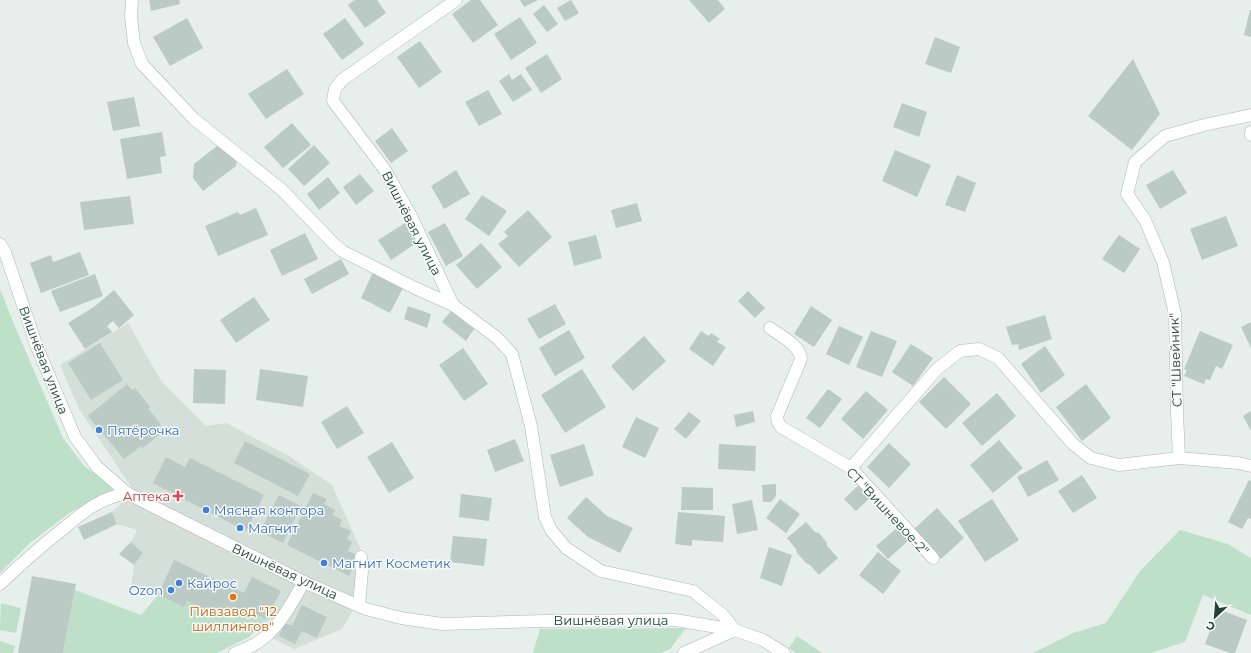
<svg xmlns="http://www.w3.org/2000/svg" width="1251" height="653" viewBox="0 0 1251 653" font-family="Montserrat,sans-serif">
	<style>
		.built { fill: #d4dfda }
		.green { fill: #bfe0c8 }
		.building { fill: #bbcac4 }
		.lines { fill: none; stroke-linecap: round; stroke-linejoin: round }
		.minor-casing { stroke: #a8b8b2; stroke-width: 13 }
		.minor { stroke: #fff; stroke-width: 12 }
		.shop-dot { fill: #3f7fe0; stroke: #f7fbf9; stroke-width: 1.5 }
		.health-dot { fill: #e0444e; stroke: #f7fbf9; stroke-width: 1.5 }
		.food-dot { fill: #e8710a; stroke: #f7fbf9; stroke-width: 1.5 }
		.labels { text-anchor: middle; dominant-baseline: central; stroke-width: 3; stroke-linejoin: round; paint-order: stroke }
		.street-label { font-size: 13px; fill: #24423a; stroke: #f7fbf9 }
		.shop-label { font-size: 13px; fill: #366cbe; stroke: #f7fbf9; text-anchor: start }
		.health-label { font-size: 13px; fill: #be3a42; stroke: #f7fbf9; text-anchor: end }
		.food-label { font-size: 13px; fill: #c56008; stroke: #f7fbf9 }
	</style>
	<rect width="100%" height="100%" fill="#e6efeb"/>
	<!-- built -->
	<polygon class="built" points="128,323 162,382 206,426 226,423 289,456 332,485 367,564 363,593 342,629 294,649 255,630 266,619 251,612 216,616 187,601 184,607 158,595 131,586 134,565 143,553 131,542 137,530 117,524 112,512 134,491 79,409 60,365"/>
	<!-- green -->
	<g class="green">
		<polygon points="0,289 16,329 63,438 84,466 117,490 85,507 72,511 31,542 0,573"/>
		<polygon points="1180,530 1228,544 1251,558 1251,615 1203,595 1185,642 1151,653 1033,653 1073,633 1106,623 1140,571"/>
		<polygon points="75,590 141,615 158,595 184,607 187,601 216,616 251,612 266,619 249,637 217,653 63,653"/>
		<polygon points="1,603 21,608 16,633 0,630"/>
		<polygon points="686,628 670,649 661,653 533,653 540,629"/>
		<polygon points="797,636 822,653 796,653 789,648"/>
		<polygon points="0,641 15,646 13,653 0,653"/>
	</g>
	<!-- building -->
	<g class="building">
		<polygon points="149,0 179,0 180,4 151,11"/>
		<polygon points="355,0 377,0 386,13 365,28 348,5"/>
		<polygon points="471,0 480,0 498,25 473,43 452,14"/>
		<polygon points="520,0 538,0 524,7"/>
		<polygon points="571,0 579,13 565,21 557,8"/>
		<polygon points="689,0 718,0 725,9 709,23"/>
		<polygon points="544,5 558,24 547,32 533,14"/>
		<polygon points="1250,10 1251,10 1251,37 1244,35"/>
		<polygon points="520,17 537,43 511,60 494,34"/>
		<polygon points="187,18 203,48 170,66 153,37"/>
		<polygon points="345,18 364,44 342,60 323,34"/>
		<polygon points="935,37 960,47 951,73 925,64"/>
		<polygon points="420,41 442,72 419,88 397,57"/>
		<polygon points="547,54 562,79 541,93 525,68"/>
		<polygon points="1133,59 1160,114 1132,150 1088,116"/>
		<polygon points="287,69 304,94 266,119 248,94"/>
		<polygon points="509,74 512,80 521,74 532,90 513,102 499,81"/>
		<polygon points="488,90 502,114 479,126 465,102"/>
		<polygon points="134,97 140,126 113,131 107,102"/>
		<polygon points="902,103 927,112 919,137 893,127"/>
		<polygon points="292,123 311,145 283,168 264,147"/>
		<polygon points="392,128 408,151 391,163 375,141"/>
		<polygon points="162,132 166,156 160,157 162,173 127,179 120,139"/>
		<polygon points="314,145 330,163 304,186 288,169"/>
		<polygon points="217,146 237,160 236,166 203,191 193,178 194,164"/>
		<polygon points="895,150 931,165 917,197 882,181"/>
		<polygon points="456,170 470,194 444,209 431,186"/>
		<polygon points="1173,170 1187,193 1160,209 1146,185"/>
		<polygon points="360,174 374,191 356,205 343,187"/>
		<polygon points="957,175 976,183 965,212 945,205"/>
		<polygon points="328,177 340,193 319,210 307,194"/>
		<polygon points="482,195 507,211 489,236 465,219"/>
		<polygon points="130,196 134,224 84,230 80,202"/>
		<polygon points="637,203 642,221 616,228 611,210"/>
		<polygon points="256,208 268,235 218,256 205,226 238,212 240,215"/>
		<polygon points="528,210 552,237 519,267 498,244 508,236 504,232"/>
		<polygon points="1226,216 1238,246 1202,260 1190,229"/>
		<polygon points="405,223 418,242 391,260 378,240"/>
		<polygon points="445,223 463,256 446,266 428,232"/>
		<polygon points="305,233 318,259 282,276 270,250"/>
		<polygon points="596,235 602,258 574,266 568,242"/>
		<polygon points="1119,235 1140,249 1124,273 1102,259"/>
		<polygon points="481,243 502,267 477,289 456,265"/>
		<polygon points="80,252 89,275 41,293 30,263 51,255 53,262"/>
		<polygon points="341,259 349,274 312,294 304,279"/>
		<polygon points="374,270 404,286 390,313 361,298"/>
		<polygon points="95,274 103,296 60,312 51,291"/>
		<polygon points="114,290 134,315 119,328 113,321 107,326 112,332 85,349 68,323 95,306"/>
		<polygon points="748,291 765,308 755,318 738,301"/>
		<polygon points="254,297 270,320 236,343 220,320"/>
		<polygon points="555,304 566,324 539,339 527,319"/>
		<polygon points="408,306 431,314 427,328 404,319"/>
		<polygon points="811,306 832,320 814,347 794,334"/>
		<polygon points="451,311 474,329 466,341 442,322"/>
		<polygon points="1045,315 1052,339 1019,350 1018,344 1012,345 1006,327"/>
		<polygon points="1251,322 1251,348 1241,327"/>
		<polygon points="839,326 863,337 849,365 826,354"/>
		<polygon points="569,330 585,358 555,376 539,348"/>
		<polygon points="701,331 709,336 711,333 720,339 717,342 726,347 713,366 689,349"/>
		<polygon points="871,331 897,341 882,377 856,367"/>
		<polygon points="1200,331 1233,345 1222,369 1216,366 1210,380 1206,379 1204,384 1184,376 1187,370 1184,369"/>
		<polygon points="644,336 666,361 633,391 611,366"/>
		<polygon points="100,343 123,380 91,400 68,363"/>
		<polygon points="911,344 933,358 913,386 892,372"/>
		<polygon points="1045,346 1065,375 1041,393 1021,364"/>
		<polygon points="463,348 488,384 464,401 439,365"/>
		<polygon points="194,369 226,370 225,404 193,403"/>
		<polygon points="260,369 308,376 303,407 256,400"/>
		<polygon points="582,369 606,407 565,433 541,395"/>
		<polygon points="944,377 971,404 946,429 919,402"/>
		<polygon points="127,384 132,390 135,388 150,407 148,408 161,425 157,428 161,433 143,448 141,446 124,459 88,416"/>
		<polygon points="1086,384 1111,418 1082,441 1056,407"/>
		<polygon points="828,389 842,399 820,428 806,418"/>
		<polygon points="866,391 888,410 863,439 841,419"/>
		<polygon points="997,393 1016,416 982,446 962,423"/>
		<polygon points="347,406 364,433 337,449 321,422"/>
		<polygon points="753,411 755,422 736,427 734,415"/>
		<polygon points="1251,411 1251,431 1243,416"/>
		<polygon points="689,412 701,421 686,439 674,429"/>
		<polygon points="636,417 659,428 645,458 622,447"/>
		<polygon points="515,439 524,461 495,472 487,450"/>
		<polygon points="999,440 1023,468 993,493 970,465"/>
		<polygon points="245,441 310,474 298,496 234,463"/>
		<polygon points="392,442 414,478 389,493 367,457"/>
		<polygon points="889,443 911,464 889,488 867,467"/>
		<polygon points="584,444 594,475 560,487 550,455"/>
		<polygon points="719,444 756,446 755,471 718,469"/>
		<polygon points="166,457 185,467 190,458 264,495 246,531 153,483"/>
		<polygon points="1047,460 1059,480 1028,497 1017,477"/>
		<polygon points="1082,475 1097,498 1073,513 1058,491"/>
		<polygon points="1249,480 1251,481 1251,519 1248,518 1242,529 1228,522"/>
		<polygon points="776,484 776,496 771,502 763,502 762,485"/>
		<polygon points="860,484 871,497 856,511 844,499"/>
		<polygon points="682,487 713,488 713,510 681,510"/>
		<polygon points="313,493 327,499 324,504 335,510 333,515 342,520 339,526 351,531 347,539 352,542 348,551 358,555 349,576 287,545"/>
		<polygon points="461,494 492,498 489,521 459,517"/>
		<polygon points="279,495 301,506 283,543 260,532"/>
		<polygon points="586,497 607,516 633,528 620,553 588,537 567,518"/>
		<polygon points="780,499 800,514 786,533 766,518"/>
		<polygon points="992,499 1019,540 985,562 958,521"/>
		<polygon points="752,500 758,530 737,534 732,504"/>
		<polygon points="937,508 964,538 941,559 914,529"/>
		<polygon points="112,512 117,524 84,540 78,527"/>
		<polygon points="678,512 725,516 723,542 692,540 692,546 675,544"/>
		<polygon points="806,522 815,532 819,533 827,543 827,546 838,558 819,575 810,565 806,563 797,553 796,549 787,538"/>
		<polygon points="897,528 908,541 888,559 876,546"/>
		<polygon points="453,536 487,539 484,566 450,562"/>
		<polygon points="131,542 143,553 134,565 119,554"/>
		<polygon points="769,547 792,555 782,586 760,578"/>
		<polygon points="878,552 901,571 883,594 859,575"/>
		<polygon points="174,560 244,593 252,577 281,591 266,619 251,612 216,616 187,601 184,607 158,595"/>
		<polygon points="32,576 76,584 63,653 18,653"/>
		<polygon points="302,605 327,617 317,638 302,631 295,644 279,636 285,623 292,626"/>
		<polygon points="1218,609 1247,620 1235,653 1230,653 1205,644"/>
	</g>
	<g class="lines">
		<!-- minor casing -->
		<g class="minor-casing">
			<g id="minor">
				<polyline points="132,0 131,16 134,43 142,64 194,119 282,190 333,243 342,251 415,288 453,305 496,337 512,354 531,426 545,517 551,530 566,548 601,571 693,591 723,615 735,630"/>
				<polyline points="1251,132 1251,135"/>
				<polyline points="0,244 5,252 37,347 75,437 97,467 127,493 166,513 304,582 366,609 401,618 442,624 544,621 675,620 735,630 763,640 784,653"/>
				<polyline points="453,305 411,216 385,170 333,101 335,89 342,80 456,0"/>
				<path d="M770,328C782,337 799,344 801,359L777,416L778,422L781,427L851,468L933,558"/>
				<polyline points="1179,458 1177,412 1175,314 1163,262 1145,220 1127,194 1135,162 1165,136 1204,125 1251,115"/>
				<polyline points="851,468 937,369 960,351 979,349 998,358 1073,444 1091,458 1119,465 1179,458 1238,463 1251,466"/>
				<path d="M0,584C20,565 41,546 63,529C83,512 100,498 127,493"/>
				<polyline points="359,606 362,571 361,557"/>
				<path d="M235,653C241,650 249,648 255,644C278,631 291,604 304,582"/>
				<polyline points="684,653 735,630"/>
			</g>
		</g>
		<!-- minor -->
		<use href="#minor" class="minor"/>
	</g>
	<!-- markers -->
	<g class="shop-dot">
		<circle cx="99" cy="430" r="4"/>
		<circle cx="206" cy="510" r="4"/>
		<circle cx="240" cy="528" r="4"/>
		<circle cx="324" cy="563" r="4"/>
		<circle cx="179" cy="583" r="4"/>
		<circle cx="171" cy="590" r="4"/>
	</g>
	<path class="health-dot" d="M176 490h4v4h4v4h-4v4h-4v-4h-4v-4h4z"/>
	<circle class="food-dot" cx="233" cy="597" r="4"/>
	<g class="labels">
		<!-- street labels -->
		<g class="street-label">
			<text transform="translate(412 223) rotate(63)">Вишнёвая улица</text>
			<text transform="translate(44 360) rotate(69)">Вишнёвая улица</text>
			<text transform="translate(1175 360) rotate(-92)">СТ "Швейник"</text>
			<text transform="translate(888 511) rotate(47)">СТ "Вишневое-2"</text>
			<text transform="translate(285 571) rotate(25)">Вишнёвая улица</text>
			<text x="611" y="620">Вишнёвая улица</text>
		</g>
		<!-- shop labels -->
		<g class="shop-label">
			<text x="107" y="430">Пятёрочка</text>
			<text x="214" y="510">Мясная контора</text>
			<text x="248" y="528">Магнит</text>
			<text x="332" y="563">Магнит Косметик</text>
			<text x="187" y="583">Кайрос</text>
			<text x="163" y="590" text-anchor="end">Ozon</text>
		</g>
		<!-- health labels -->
		<g class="health-label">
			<text x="170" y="496">Аптека</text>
		</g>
		<!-- food labels -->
		<g class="food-label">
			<text x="233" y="611">Пивзавод "12<tspan x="233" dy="15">шиллингов"</tspan></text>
		</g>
	</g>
	<!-- north arrow -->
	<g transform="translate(1215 617) rotate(206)" stroke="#f7fbf9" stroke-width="3" paint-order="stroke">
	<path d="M0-3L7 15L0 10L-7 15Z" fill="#24423a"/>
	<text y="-6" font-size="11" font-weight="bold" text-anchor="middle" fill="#24423a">С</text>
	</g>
</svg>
